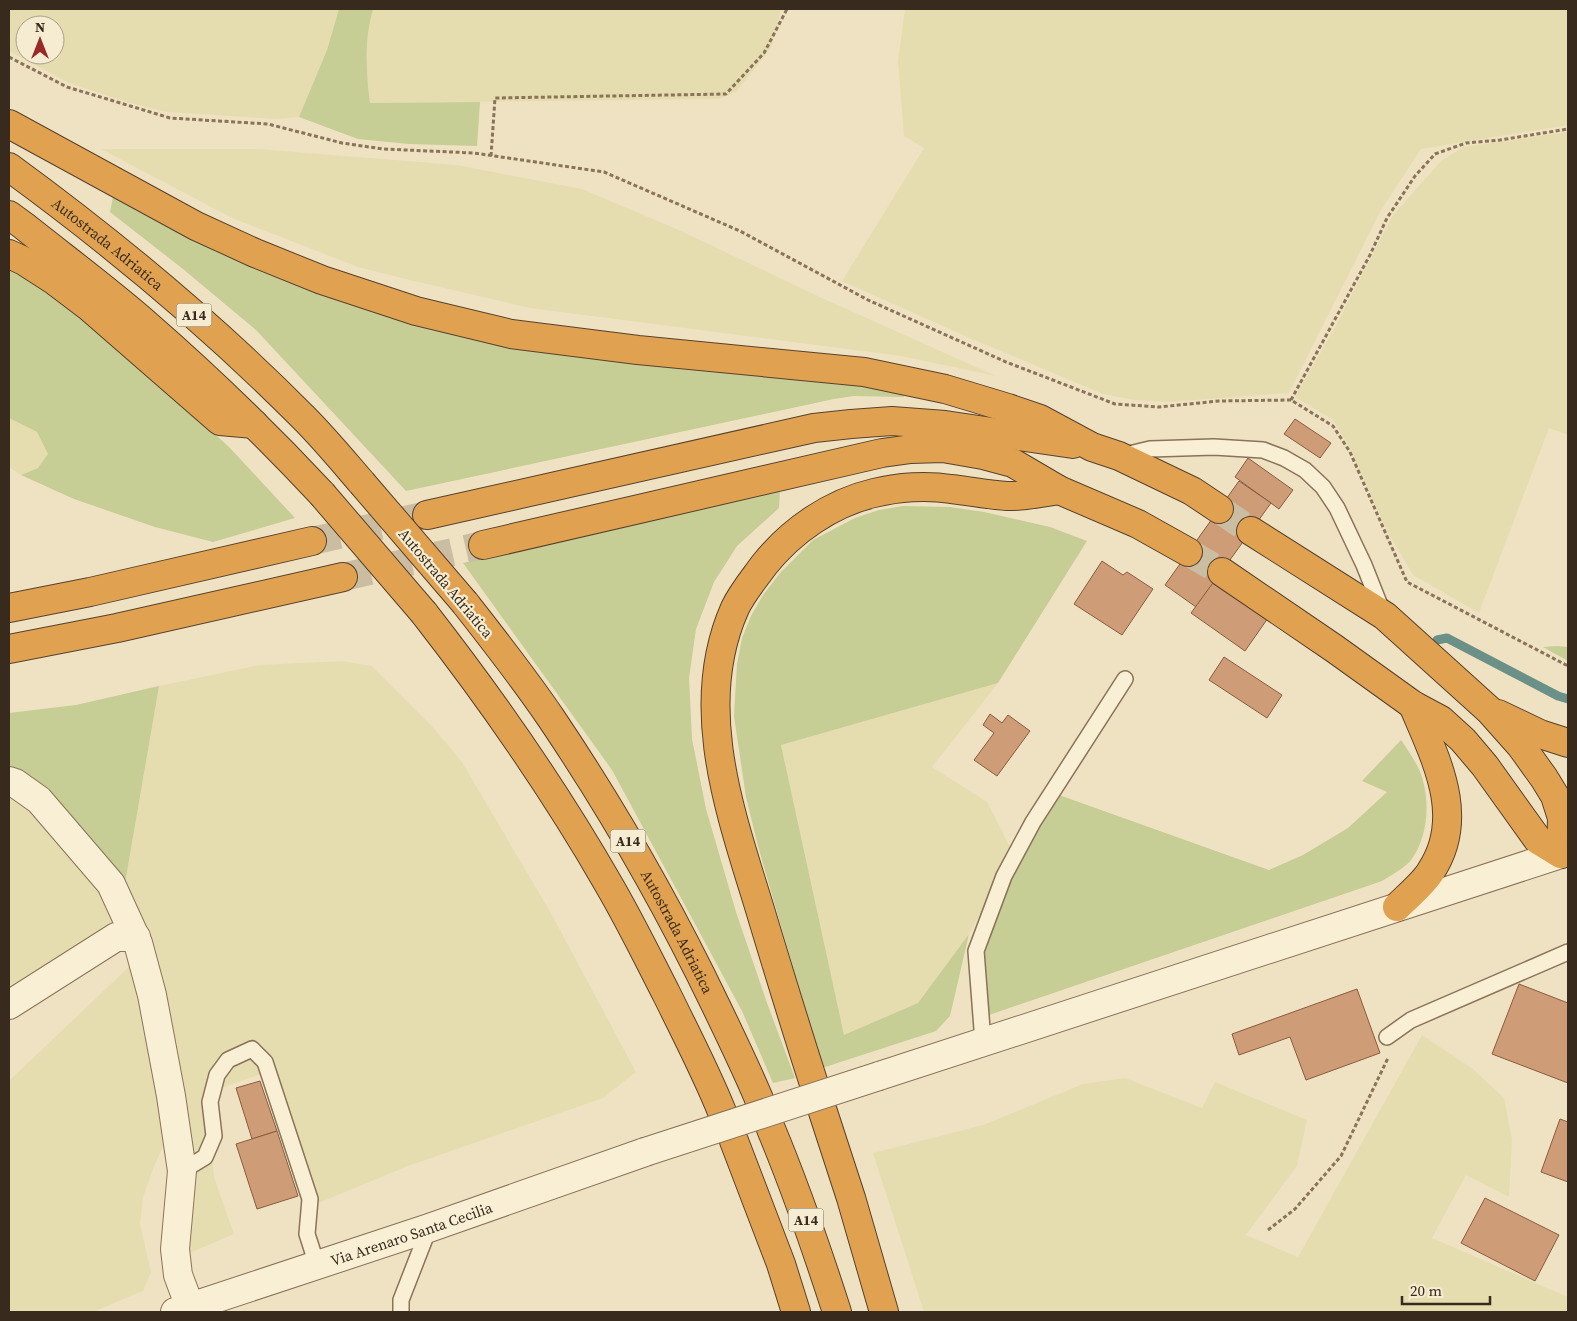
<svg xmlns="http://www.w3.org/2000/svg" width="1577" height="1321" viewBox="0 0 1577 1321" font-family="'Source Serif 4',serif">
	<style>
		.farmland { fill: #e5ddaf; fill-rule: evenodd }
		.green { fill: #c6cd95 }
		.lines { fill: none; stroke-linecap: round; stroke-linejoin: round }
		.stream { stroke: #6b9087; stroke-width: 9 }
		.building { fill: #ce9c77; stroke: #895c3e }
		.motorway-tunnel { stroke: #cabda1; stroke-width: 28; stroke-dasharray: 28 14; stroke-linecap: butt }
		.service-casing { stroke: #897359; stroke-width: 18 }
		.minor-casing { stroke: #897359; stroke-width: 30 }
		.tertiary-casing { stroke: #897359; stroke-width: 30 }
		.motorway-casing { stroke: #57412d; stroke-width: 30 }
		.path { stroke: #897359; stroke-width: 3; stroke-dasharray: 4 2.5; stroke-linecap: butt }
		.service { stroke: #f9efd5; stroke-width: 15 }
		.minor { stroke: #f9efd5; stroke-width: 28 }
		.tertiary { stroke: #f9efd5; stroke-width: 28 }
		.motorway { stroke: #e0a250; stroke-width: 28 }
		.tertiary-bridge-casing { stroke: #897359; stroke-width: 30; stroke-linecap: butt }
		.motorway-bridge-casing { stroke: #57412d; stroke-width: 30; stroke-linecap: butt }
		.tertiary-bridge { stroke: #f9efd5; stroke-width: 28 }
		.motorway-bridge { stroke: #e0a250; stroke-width: 28 }
		.labels { text-anchor: middle; dominant-baseline: central; stroke-width: 4.5; stroke-linejoin: round; paint-order: stroke }
		.shield { fill: #f6ecd2; stroke: #716553; stroke-width: 1 }
		.shield-label { font-size: 14px; font-weight: bold; fill: #382b1d }
		.street-label { font-size: 15px; fill: #382b1d; stroke: #f6ecd2 }
	</style>
	<rect width="100%" height="100%" fill="#efe2c2"/>
	<!-- farmland -->
	<g class="farmland">
		<path d="M9,9H339L327,50L299,117L277,119L167,112L130,103L69,83L9,51ZM25,25H55V55H25Z"/>
		<polygon points="373,9 781,9 771,48 736,92 719,99 370,103 366,66 368,25"/>
		<polygon points="905,9 1568,9 1568,125 1421,149 1380,212 1289,393 1167,402 1134,400 1103,394 972,339 842,281 924,148 904,136 898,61"/>
		<polygon points="1568,132 1568,435 1549,428 1479,613 1413,575 1387,531 1350,448 1333,420 1295,397 1334,329 1393,215 1441,161 1463,147"/>
		<polygon points="101,149 259,149 457,165 582,189 679,230 822,298 996,376 901,356 530,308 414,281 358,267 232,218"/>
		<polygon points="9,418 37,432 49,454 38,468 21,475 9,467"/>
		<polygon points="341,661 372,666 432,726 462,762 552,915 636,1072 603,1098 408,1166 304,1209 261,1074 207,1093 214,1177 234,1234 178,1258 184,1163 123,895 159,686 259,665"/>
		<polygon points="998,683 932,767 987,802 1013,853 969,934 918,1003 844,1036 781,745"/>
		<polygon points="9,788 19,792 126,923 9,991"/>
		<polygon points="134,962 166,1140 155,1164 143,1197 140,1224 151,1272 143,1291 93,1312 9,1312 9,1081"/>
		<polygon points="1422,1035 1473,1069 1504,1098 1512,1139 1509,1197 1466,1175 1432,1238 1568,1297 1568,1312 924,1312 873,1153 983,1125 1083,1084 1125,1078 1202,1108 1215,1082 1307,1120 1297,1166 1246,1235 1298,1257"/>
	</g>
	<!-- green -->
	<g class="green">
		<path d="M339,9H373C364,39 366,72 370,103L480,102L477,146L409,144L358,139L299,117L327,50Z"/>
		<polygon points="114,192 419,323 901,389 904,397 854,396 834,399 406,491 256,330 183,269 110,212"/>
		<polygon points="9,270 50,292 147,371 230,448 295,518 213,542 155,527 74,499 21,475 38,468 48,454 37,432 9,418"/>
		<polygon points="780,488 779,508 737,546 714,582 696,629 689,678 692,739 706,809 736,912 767,1003 795,1078 773,1083 742,1011 612,770 463,563"/>
		<polygon points="903,506 950,507 984,512 1050,527 1087,541 998,683 781,745 844,1035 918,1003 969,934 950,1016 936,1031 822,1068 758,846 746,797 734,716 737,664 742,638 751,616 763,595 780,573 813,540 855,518 879,510"/>
		<polygon points="1557,646 1568,647 1568,661 1543,647"/>
		<polygon points="159,686 123,895 9,774 9,713 76,705"/>
		<path d="M1401,740C1409,752 1420,767 1423,781C1430,807 1427,838 1411,860C1406,867 1390,876 1382,881L986,1016L983,977L985,953L1007,880L1032,836L1059,795L1269,870L1303,855L1348,828L1387,792L1362,781Z"/>
	</g>
	<g class="lines">
		<!-- stream -->
		<polyline class="stream" points="1437,640 1447,638 1558,696 1568,699"/>
	</g>
	<!-- building -->
	<g class="building">
		<polygon points="1295,419 1331,443 1320,458 1284,434"/>
		<polygon points="1248,458 1293,490 1279,509 1235,477"/>
		<polygon points="1239,481 1271,503 1196,607 1165,585"/>
		<polygon points="1102,561 1123,575 1127,572 1153,589 1122,635 1074,604"/>
		<polygon points="1215,580 1268,618 1245,651 1191,613"/>
		<polygon points="1224,657 1282,695 1267,718 1209,680"/>
		<polygon points="990,714 1002,723 1008,715 1030,731 997,776 974,760 994,733 983,725"/>
		<polygon points="1519,984 1568,1003 1568,1083 1492,1054"/>
		<polygon points="1357,989 1380,1053 1306,1080 1290,1037 1239,1055 1232,1034"/>
		<polygon points="260,1081 277,1131 252,1139 236,1088"/>
		<polygon points="1560,1119 1568,1122 1568,1182 1541,1172"/>
		<polygon points="277,1131 298,1196 257,1209 236,1144"/>
		<polygon points="1485,1198 1559,1235 1535,1281 1461,1243"/>
	</g>
	<g class="lines">
		<!-- motorway-tunnel -->
		<g class="motorway-tunnel">
			<polyline points="1219,509 1251,531"/>
			<polyline points="312,541 427,515"/>
			<polyline points="1188,552 1222,572"/>
			<polyline points="343,577 483,545"/>
		</g>
		<!-- service casing -->
		<g class="service-casing">
			<g id="service">
				<polyline points="1121,456 1150,449 1214,447 1263,450 1284,458 1305,470 1323,487 1337,508 1364,565 1383,613"/>
				<polyline points="1387,1037 1411,1020 1568,952"/>
				<polyline points="983,1042 976,951 1004,876 1033,822 1125,679"/>
				<polyline points="182,1171 205,1157 214,1136 210,1102 217,1075 228,1060 252,1049 265,1062 310,1199 307,1234 317,1265"/>
				<polyline points="401,1312 401,1300 429,1228"/>
			</g>
		</g>
		<!-- minor casing -->
		<g class="minor-casing">
			<g id="minor">
				<polyline points="9,781 15,783 39,800 111,884 138,943 152,995 171,1096 182,1171 175,1249 178,1275 190,1307"/>
				<polyline points="9,1005 116,937 136,937"/>
			</g>
		</g>
		<!-- tertiary casing -->
		<g class="tertiary-casing">
			<g id="tertiary">
				<polyline points="879,1076 1561,854"/>
				<path id="s1" d="M175,1312L429,1228L645,1152"/>
			</g>
		</g>
		<!-- motorway casing -->
		<g class="motorway-casing">
			<g id="motorway">
				<polyline points="9,124 196,226 255,253 322,280 416,311 511,334 638,350 864,372 945,389 1008,408 1040,419 1092,447 1119,456 1192,491 1219,509"/>
				<path id="s2" d="M9,167C113,243 213,326 304,418C324,438 343,461 362,483"/>
				<path d="M9,215L24,226C64,258 106,289 145,323C207,377 266,434 322,494"/>
				<polyline points="9,254 24,261 55,281 88,306 220,421 254,424"/>
				<polyline points="427,515 814,428 851,424 892,421 945,425 1073,444"/>
				<polyline points="1251,531 1385,616 1489,710 1521,746 1544,778 1555,796 1562,818 1561,854"/>
				<polyline points="483,545 882,453 911,449 943,448 983,455 1013,463 1059,490 1138,524 1188,552"/>
				<polyline points="1222,572 1335,649 1413,705 1441,720 1463,740 1485,766 1538,840 1561,854"/>
				<path id="s3" d="M465,603C494,640 524,678 551,718C613,810 668,906 716,1006C731,1037 746,1068 759,1099"/>
				<polyline points="9,608 90,592 312,541"/>
				<path d="M424,613C491,699 554,789 609,885C630,921 648,958 667,995C686,1034 706,1072 722,1112"/>
				<polyline points="9,649 117,628 343,577"/>
				<polyline points="1498,714 1540,734 1568,743"/>
				<path d="M1397,907C1407,897 1424,883 1431,871C1467,816 1435,758 1413,705"/>
				<path d="M813,1081C794,1022 776,963 758,903C729,809 692,704 735,608C742,593 754,579 764,565C791,531 831,503 874,493C898,487 927,485 951,489C970,491 989,495 1007,496C1024,497 1042,492 1059,490"/>
				<polyline points="823,1112 851,1198 884,1312"/>
				<path d="M771,1129C796,1189 817,1250 837,1312"/>
				<polyline points="734,1141 781,1264 796,1312"/>
			</g>
		</g>
		<!-- path -->
		<g class="path">
			<polyline points="9,57 67,87 170,118 268,124 342,143 383,149 474,153 604,172 740,231 868,300 1006,362 1115,404 1159,407 1219,401 1291,400 1333,426 1350,452 1407,582 1568,666"/>
			<polyline points="491,156 495,98 726,94 764,53 787,9"/>
			<polyline points="1291,400 1370,255 1387,218 1415,176 1435,154 1466,143 1500,140 1568,129"/>
			<polyline points="1268,1230 1295,1209 1341,1156 1388,1058"/>
		</g>
		<!-- service -->
		<use href="#service" class="service"/>
		<!-- minor -->
		<use href="#minor" class="minor"/>
		<!-- tertiary -->
		<use href="#tertiary" class="tertiary"/>
		<!-- motorway -->
		<use href="#motorway" class="motorway"/>
		<!-- tertiary-bridge casing -->
		<g class="tertiary-bridge-casing">
			<polyline id="tertiary-bridge" points="645,1152 879,1076"/>
		</g>
		<!-- motorway-bridge casing -->
		<g class="motorway-bridge-casing">
			<g id="motorway-bridge">
				<polyline points="362,483 465,603"/>
				<polyline points="322,494 424,613"/>
			</g>
		</g>
		<!-- tertiary-bridge -->
		<use href="#tertiary-bridge" class="tertiary-bridge"/>
		<!-- motorway-bridge -->
		<use href="#motorway-bridge" class="motorway-bridge"/>
	</g>
	<g class="labels">
		<!-- shield labels -->
		<g class="shield">
			<rect x="176.5" y="303.5" width="35" height="23" rx="4"/>
			<rect x="610.5" y="829.5" width="35" height="23" rx="4"/>
			<rect x="788.5" y="1208.5" width="35" height="23" rx="4"/>
		</g>
		<g class="shield-label">
			<text x="194" y="315">A14</text>
			<text x="628" y="841">A14</text>
			<text x="806" y="1220">A14</text>
		</g>
		<!-- street labels -->
		<g class="street-label">
			<text stroke="none"><textPath href="#s2" startOffset="125">Autostrada Adriatica</textPath></text>
			<text transform="translate(446 583) rotate(50)">Autostrada Adriatica</text>
			<text stroke="none"><textPath href="#s3" startOffset="392">Autostrada Adriatica</textPath></text>
			<text stroke="none"><textPath href="#s1" startOffset="249">Via Arenaro Santa Cecilia</textPath></text>
		</g>
	</g>
	<!-- border -->
	<rect width="1577" height="1321" fill="none" stroke="#382b1d" stroke-width="20"/>
	<!-- north arrow -->
	<g transform="translate(40 40)"><circle r="24" fill="#f6ecd2" stroke="#aa9f8a"/>
	<path d="M0-4L9 19L0 12L-9 19Z" fill="#992827"/>
	<text y="-8" font-size="14" font-weight="bold" text-anchor="middle" fill="#382b1d">N</text>
	</g>
	<!-- scale -->
	<path d="M1402 1296v8h88v-8" fill="none" stroke="#382b1d" stroke-width="2.5"/>
	<text x="1410" y="1296" font-size="15" fill="#382b1d" stroke="#f6ecd2" stroke-width="4" paint-order="stroke">20 m</text>
</svg>
